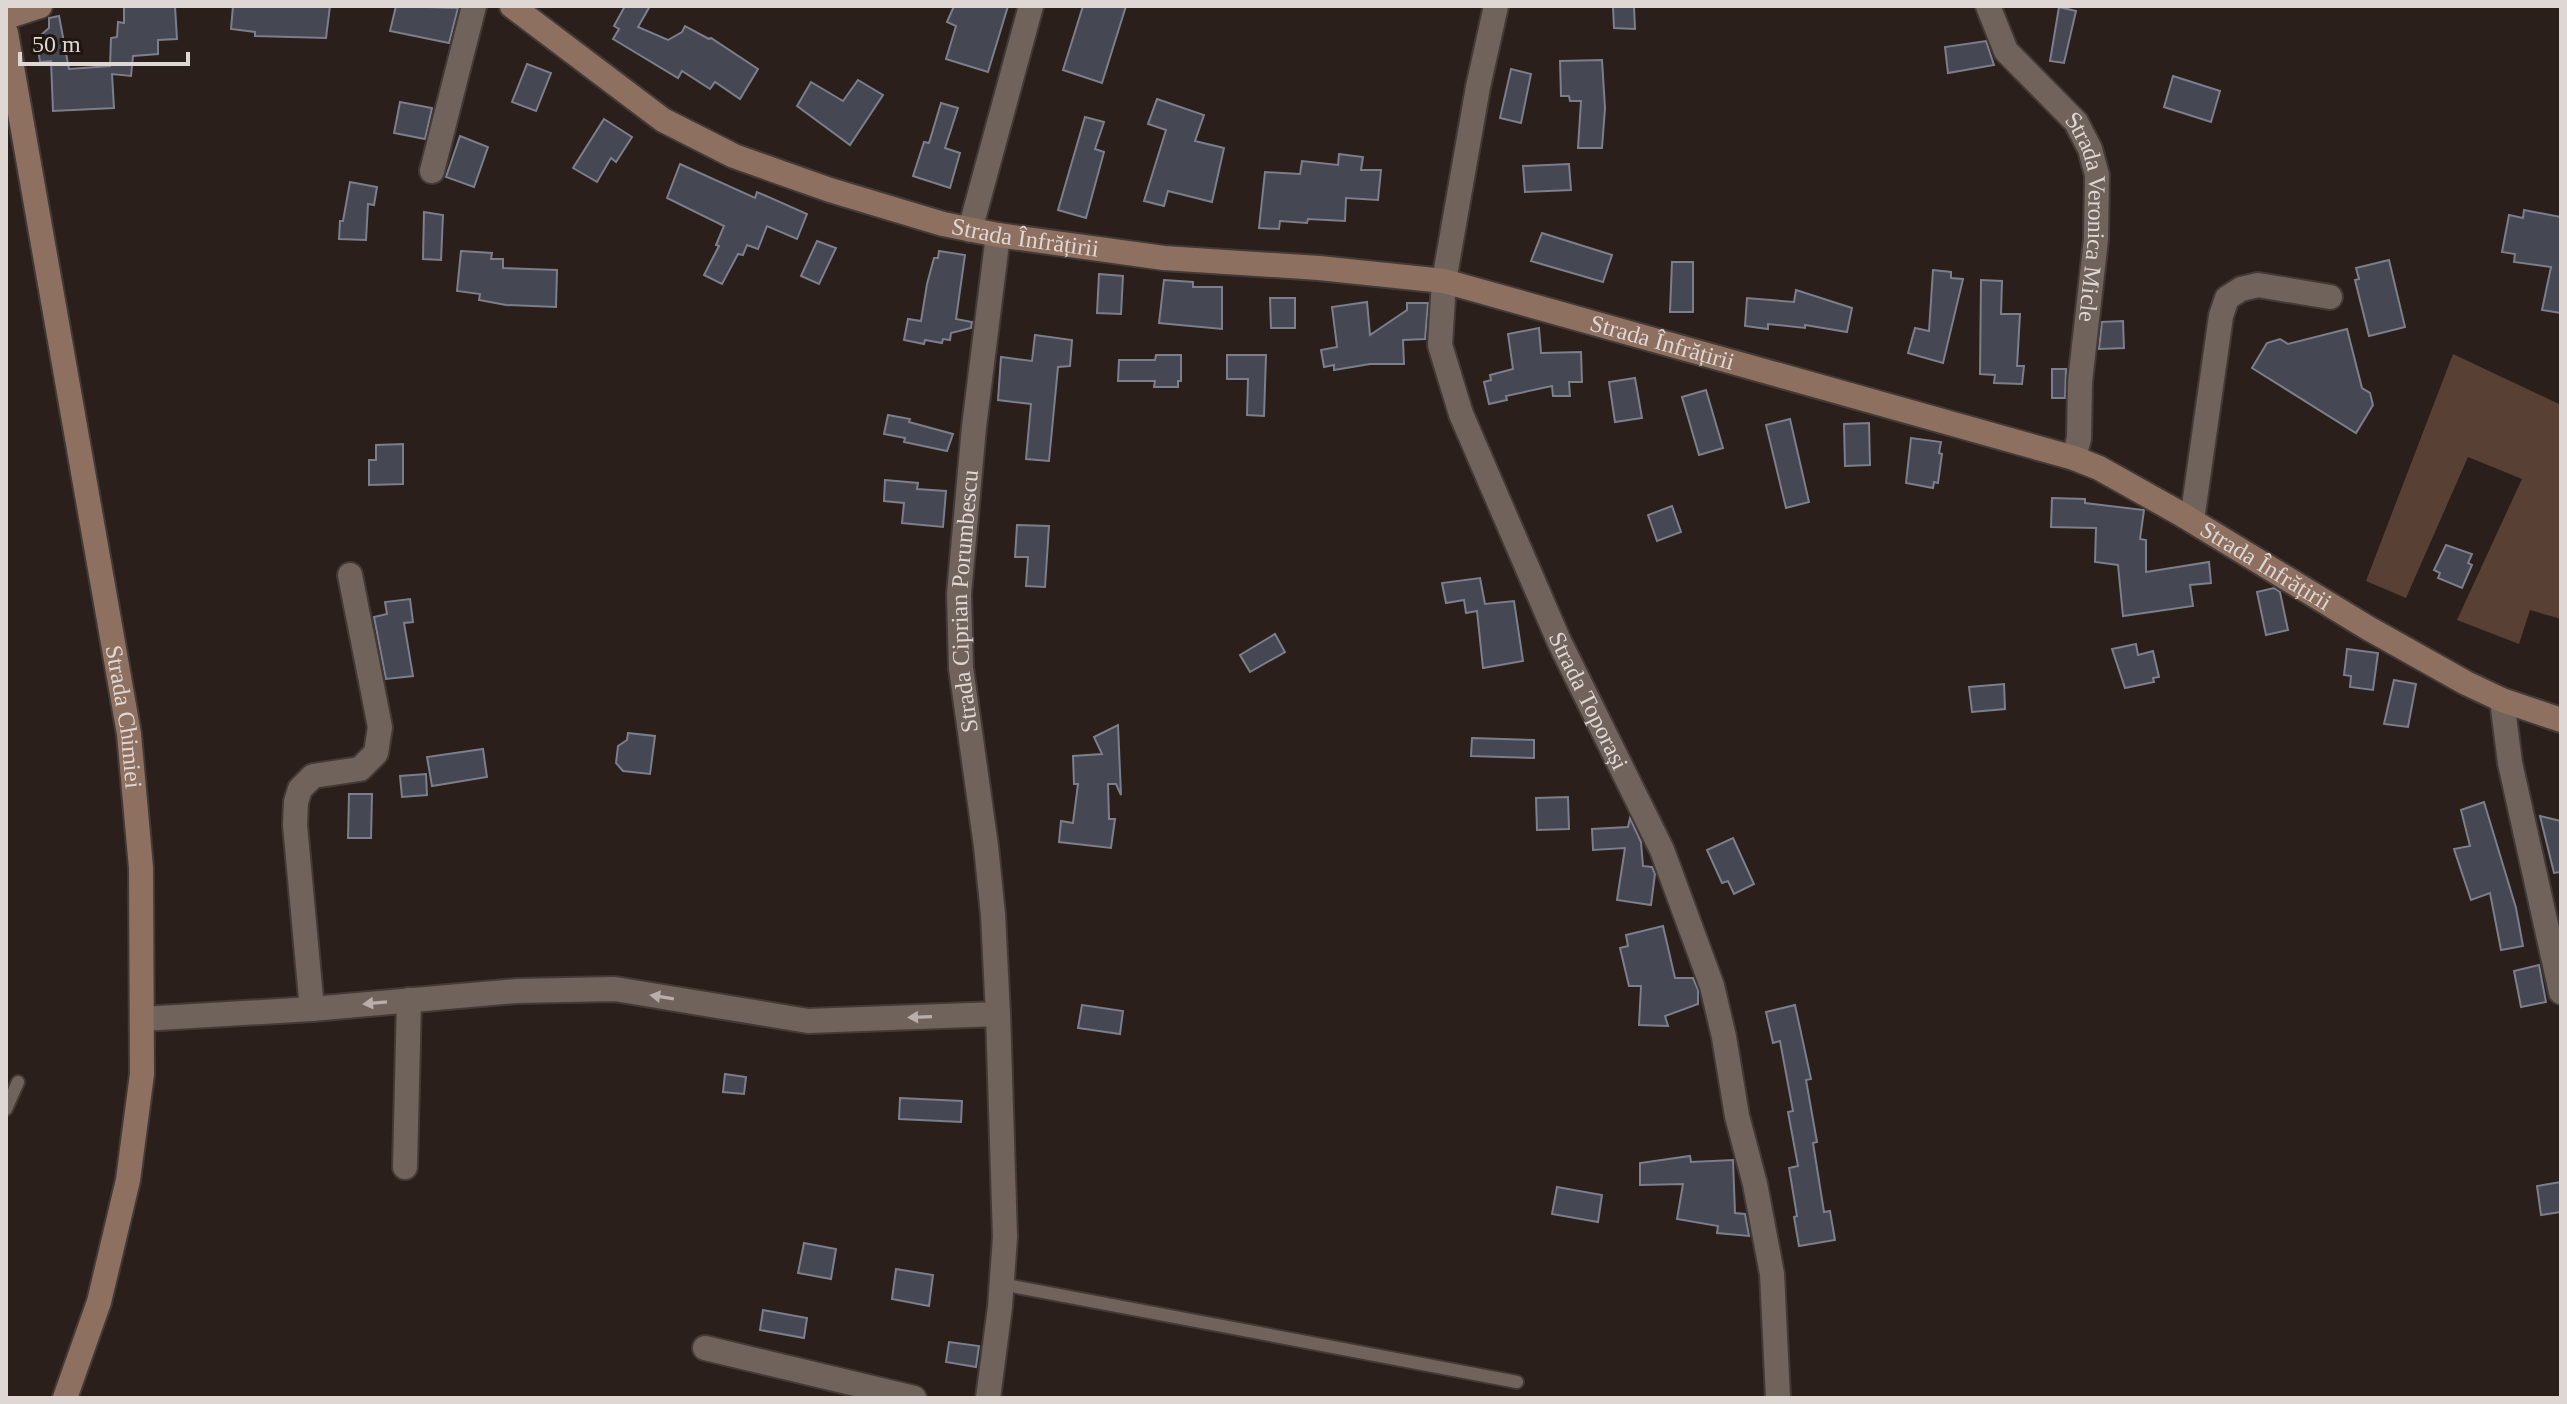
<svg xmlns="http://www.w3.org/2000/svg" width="2567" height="1404" viewBox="0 0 2567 1404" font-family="Georgia,serif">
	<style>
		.green { fill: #584034 }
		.building { fill: #454753; stroke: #7b7e8b; stroke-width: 2 }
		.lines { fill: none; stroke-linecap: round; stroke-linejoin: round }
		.lane-casing { stroke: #433a37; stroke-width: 16 }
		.street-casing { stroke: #433a37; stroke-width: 28 }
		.secondary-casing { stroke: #433a37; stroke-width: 28 }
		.lane { stroke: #70635c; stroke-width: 12 }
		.street { stroke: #70635c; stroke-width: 24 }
		.secondary { stroke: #8e7060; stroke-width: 24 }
		.oneway { fill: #b8aeaa }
		.labels { text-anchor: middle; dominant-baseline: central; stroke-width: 6; stroke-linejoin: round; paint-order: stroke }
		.street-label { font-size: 24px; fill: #dfd7d4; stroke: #201611 }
	</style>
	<rect width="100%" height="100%" fill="#2a1f1a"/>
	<!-- green -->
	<polygon class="green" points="2453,354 2561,405 2561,619 2530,610 2519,644 2457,620 2522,479 2468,457 2406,598 2366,581"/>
	<!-- building -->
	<g class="building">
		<polygon points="124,6 175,6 177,39 158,40 158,54 133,56 131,76 112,74 114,108 53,111 51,61 40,62 38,49 41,35 49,28 49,18 59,16 69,69 110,66 111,38 117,37 118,22 124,23"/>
		<polygon points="233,6 330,6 326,38 255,36 255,32 231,29"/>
		<polygon points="396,6 458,8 449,43 390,31"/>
		<polygon points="625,6 650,6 638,27 668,40 682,32 685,26 709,39 711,38 758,69 740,99 715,82 710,89 682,71 678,78 613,39 619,29 614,26"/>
		<polygon points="954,6 1008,6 988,72 946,59 956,26 947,22"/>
		<polygon points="1083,6 1126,6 1102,83 1063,70"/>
		<polygon points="1613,7 1634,7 1635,29 1614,28"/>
		<polygon points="2059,7 2076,11 2064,63 2050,61"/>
		<polygon points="1986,41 1994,65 1948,73 1945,47"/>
		<polygon points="1602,60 1605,108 1602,148 1578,148 1581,101 1570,101 1569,96 1561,96 1560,61"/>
		<polygon points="527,64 551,73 536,111 512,102"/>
		<polygon points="1511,69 1531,74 1521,123 1500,118"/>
		<polygon points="2173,76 2220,91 2211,122 2164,107"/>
		<polygon points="858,80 883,95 850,145 797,106 811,82 843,101"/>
		<polygon points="1157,99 1204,115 1195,141 1224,148 1212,202 1168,191 1164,206 1144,201 1166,130 1148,124"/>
		<polygon points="400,102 432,108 425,139 394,133"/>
		<polygon points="941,103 958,108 945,148 960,153 950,188 913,176 924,142 929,143"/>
		<polygon points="1085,117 1104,122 1095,149 1104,152 1086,218 1058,210"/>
		<polygon points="604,119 632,137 616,162 611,158 597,182 573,168"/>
		<polygon points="460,136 488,147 474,187 446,177"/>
		<polygon points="1339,154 1363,157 1361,170 1381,170 1378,200 1346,198 1345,221 1308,219 1307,223 1280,221 1279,229 1259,228 1265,172 1300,174 1302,161 1338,165"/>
		<polygon points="680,164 755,198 757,192 807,214 797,239 767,226 758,249 747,245 743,255 738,254 722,284 704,275 719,246 716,245 724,226 667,198"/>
		<polygon points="1569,164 1571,190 1525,192 1523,166"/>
		<polygon points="350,182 377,187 374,205 368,204 366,240 339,239 340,221 343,221"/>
		<polygon points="2524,210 2561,217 2561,313 2542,310 2551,267 2514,262 2515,254 2502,252 2509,215 2523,218"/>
		<polygon points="424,212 443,215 441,260 423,259"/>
		<polygon points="1542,233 1612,255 1603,282 1531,261"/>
		<polygon points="817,241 836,248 819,284 801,276"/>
		<polygon points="461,251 492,253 491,259 503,259 503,268 557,270 556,307 506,305 479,300 480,294 457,291"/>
		<polygon points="939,251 965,255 956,319 972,322 971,328 951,333 950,340 943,339 942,343 925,340 924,344 904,340 908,319 921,321 927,284 934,258 938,258"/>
		<polygon points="2389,260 2405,327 2369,336 2355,280 2359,279 2356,268"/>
		<polygon points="1672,262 1693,262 1693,312 1670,312"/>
		<polygon points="1933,270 1951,272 1951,278 1963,279 1943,363 1908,353 1915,328 1929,331"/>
		<polygon points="1099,274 1123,276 1121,314 1097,313"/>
		<polygon points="1164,280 1193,282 1193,287 1222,287 1222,329 1159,323"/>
		<polygon points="1981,280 2002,281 2001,314 2020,314 2017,366 2024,366 2022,384 1994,383 1995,375 1980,374"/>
		<polygon points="1796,290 1852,308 1847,332 1805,325 1805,328 1768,324 1768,329 1745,326 1747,298 1794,302"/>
		<polygon points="1270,298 1295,298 1295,328 1271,328"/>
		<polygon points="1367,302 1370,335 1407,310 1407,303 1428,303 1425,339 1403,340 1404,364 1370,364 1334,370 1334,365 1324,367 1321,350 1337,347 1332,307"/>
		<polygon points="2123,321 2124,348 2099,349 2102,322"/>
		<polygon points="1539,328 1541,353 1581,352 1582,382 1569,382 1570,396 1553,396 1552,386 1506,396 1507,400 1489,404 1484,382 1491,380 1490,375 1513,369 1508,334"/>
		<polygon points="2347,329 2362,388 2370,393 2373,405 2356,433 2252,368 2267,343 2280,339 2288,344"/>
		<polygon points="1035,335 1072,340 1070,366 1058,367 1049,461 1026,459 1031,404 998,400 1001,357 1032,361"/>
		<polygon points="1156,355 1181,355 1181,381 1178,381 1178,387 1154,387 1155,381 1118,381 1119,360 1155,360"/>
		<polygon points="1227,355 1266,355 1264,416 1247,415 1248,379 1227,379"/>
		<polygon points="2052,369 2066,369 2065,398 2052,398"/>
		<polygon points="1635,378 1642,418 1615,422 1609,382"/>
		<polygon points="1706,390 1723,448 1699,455 1682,397"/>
		<polygon points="888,415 910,419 909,422 953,434 947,451 904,442 905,438 884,434"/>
		<polygon points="1790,419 1809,502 1786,508 1766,425"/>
		<polygon points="1869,423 1870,465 1845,466 1844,424"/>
		<polygon points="1911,438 1941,442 1939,453 1942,454 1938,483 1934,482 1933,488 1906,483"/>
		<polygon points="403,444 403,484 369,485 369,460 376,460 376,445"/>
		<polygon points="885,480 918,483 917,489 946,491 943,527 902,523 904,503 884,501"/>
		<polygon points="2052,498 2085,499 2085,503 2144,510 2140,539 2146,540 2146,572 2209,562 2211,583 2190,585 2193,606 2123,616 2118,565 2095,562 2096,528 2051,527"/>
		<polygon points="1672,506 1681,532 1657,541 1648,515"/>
		<polygon points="1017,525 1049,526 1045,587 1026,586 1028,557 1015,557"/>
		<polygon points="2446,545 2472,554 2468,563 2472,565 2462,588 2438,578 2440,573 2434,570"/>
		<polygon points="1480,578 1485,604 1514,601 1523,661 1483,668 1477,611 1466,613 1464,600 1446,603 1442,583"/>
		<polygon points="2274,588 2280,592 2288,630 2266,635 2257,592"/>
		<polygon points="410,599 413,622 404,623 413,676 386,679 374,617 387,614 385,602"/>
		<polygon points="1275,634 1285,652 1250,672 1240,655"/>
		<polygon points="2136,644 2138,655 2153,651 2159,677 2153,678 2154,682 2125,688 2112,649"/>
		<polygon points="2347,649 2378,653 2373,690 2350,687 2351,676 2344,675"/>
		<polygon points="2394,680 2416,684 2408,727 2384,724"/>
		<polygon points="2004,684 2005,709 1972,712 1969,687"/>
		<polygon points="1118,725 1121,795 1116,784 1108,784 1109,819 1115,819 1111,848 1059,842 1061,821 1073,823 1078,784 1074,784 1073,756 1102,754 1094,737"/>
		<polygon points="628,733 655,736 650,774 623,771 616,763 618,746 627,740"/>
		<polygon points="1472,738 1534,740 1534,758 1471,756"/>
		<polygon points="483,749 487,777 432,786 427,757"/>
		<polygon points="426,774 427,795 402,797 400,776"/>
		<polygon points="349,794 372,794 371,838 348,838"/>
		<polygon points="1568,797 1569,829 1537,830 1536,798"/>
		<polygon points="2484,802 2516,908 2523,946 2501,950 2490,893 2471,900 2454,849 2470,846 2461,810"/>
		<polygon points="2540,816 2561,821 2561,872 2554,873"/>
		<polygon points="1630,818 1641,842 1643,866 1652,867 1655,874 1651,905 1617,900 1625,848 1593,850 1592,829 1628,827"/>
		<polygon points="1733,838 1754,884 1734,894 1728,881 1722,883 1707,850"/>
		<polygon points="1663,926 1675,978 1693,978 1698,990 1698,1004 1665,1016 1668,1026 1639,1025 1641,986 1629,986 1620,948 1628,946 1626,935"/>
		<polygon points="2539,965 2546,1002 2521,1007 2514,971"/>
		<polygon points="1082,1005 1123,1011 1120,1034 1078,1028"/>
		<polygon points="1795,1005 1811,1079 1806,1080 1817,1142 1813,1143 1824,1212 1830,1211 1835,1240 1799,1246 1794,1217 1797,1216 1789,1168 1798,1166 1788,1112 1793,1111 1780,1041 1773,1043 1766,1012"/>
		<polygon points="725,1074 746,1077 744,1094 723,1092"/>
		<polygon points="900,1098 962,1101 961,1122 899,1119"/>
		<polygon points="1690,1156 1691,1162 1733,1160 1735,1213 1745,1214 1749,1236 1717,1233 1718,1226 1677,1219 1683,1184 1640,1185 1640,1163"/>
		<polygon points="2561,1182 2561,1212 2541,1215 2537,1186"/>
		<polygon points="1557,1187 1602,1195 1598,1222 1552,1214"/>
		<polygon points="804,1243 836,1249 831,1279 798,1273"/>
		<polygon points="896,1269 933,1275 929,1306 892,1299"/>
		<polygon points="763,1310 807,1318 804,1338 760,1330"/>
		<polygon points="949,1342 979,1346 976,1367 946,1362"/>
	</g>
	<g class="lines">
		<!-- lane casing -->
		<g class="lane-casing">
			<g id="lane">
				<polyline points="6,1109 18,1082"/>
				<polyline points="1001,1284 1517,1382"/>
			</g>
		</g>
		<!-- street casing -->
		<g class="street-casing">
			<g id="street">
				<path id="s1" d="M1496,6L1478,87L1444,281L1440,345L1461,414L1559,641L1662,850L1712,986L1724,1037L1737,1116L1755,1184L1772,1274L1778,1398"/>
				<path id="s2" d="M1988,6L2006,51L2076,122L2090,149L2097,175L2096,239L2080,382L2079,438L2074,458"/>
				<polyline points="432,171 474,6"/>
				<polyline points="970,230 1031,6"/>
				<polyline points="2192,520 2221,316 2227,298 2241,289 2258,285 2330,297"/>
				<polyline points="2502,700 2510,763 2561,992"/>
				<polyline points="312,1009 295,825 296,802 300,789 313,776 360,769 376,753 380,727 350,575"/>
				<polyline points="142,1019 312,1009 516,991 615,989 808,1021 998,1014"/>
				<polyline points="405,1167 409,1000"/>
				<polyline points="705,1348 914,1398"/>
				<path id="s3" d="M988,1398L1000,1307L1005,1237L998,1014L993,915L986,846L961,668L959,594L974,427L998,235"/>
			</g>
		</g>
		<!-- secondary casing -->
		<g class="secondary-casing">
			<g id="secondary">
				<path id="s4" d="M512,6L663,120L734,156L830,190L943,224L998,235L1164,258L1319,268L1444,281L2074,458L2099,468L2181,514L2368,628L2466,683L2502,700L2561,720"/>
				<polyline points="6,17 40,6"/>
				<path id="s5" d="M6,33L129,734L141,868L142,1074L128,1180L99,1302L65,1398"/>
			</g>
		</g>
		<!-- lane -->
		<use href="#lane" class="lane"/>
		<!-- street -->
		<use href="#street" class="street"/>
		<!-- secondary -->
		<use href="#secondary" class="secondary"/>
	</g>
	<!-- one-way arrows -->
	<defs><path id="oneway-solid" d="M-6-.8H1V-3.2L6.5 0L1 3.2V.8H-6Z" transform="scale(2)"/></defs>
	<g class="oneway">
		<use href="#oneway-solid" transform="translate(662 997) rotate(-171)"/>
		<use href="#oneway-solid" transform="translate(375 1003) rotate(175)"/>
		<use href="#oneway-solid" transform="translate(920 1017) rotate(178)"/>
	</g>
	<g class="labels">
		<!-- street labels -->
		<g class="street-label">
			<text stroke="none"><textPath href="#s2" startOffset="246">Strada Veronica Micle</textPath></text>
			<text stroke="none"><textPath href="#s4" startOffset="572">Strada Înfrățirii</textPath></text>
			<text stroke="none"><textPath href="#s4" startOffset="1220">Strada Înfrățirii</textPath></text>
			<text stroke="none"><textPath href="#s4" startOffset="1868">Strada Înfrățirii</textPath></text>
			<text stroke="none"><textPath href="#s3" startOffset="800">Strada Ciprian Porumbescu</textPath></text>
			<text stroke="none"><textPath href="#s1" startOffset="730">Strada Toporași</textPath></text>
			<text stroke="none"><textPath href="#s5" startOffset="694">Strada Chimiei</textPath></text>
		</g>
	</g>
	<!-- border -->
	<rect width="2567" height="1404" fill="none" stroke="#dfd7d4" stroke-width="16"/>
	<!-- scale -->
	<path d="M20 52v12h168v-12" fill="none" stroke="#dfd7d4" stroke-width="4"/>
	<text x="32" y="52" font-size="24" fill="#dfd7d4" stroke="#201611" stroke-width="6" paint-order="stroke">50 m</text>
</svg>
